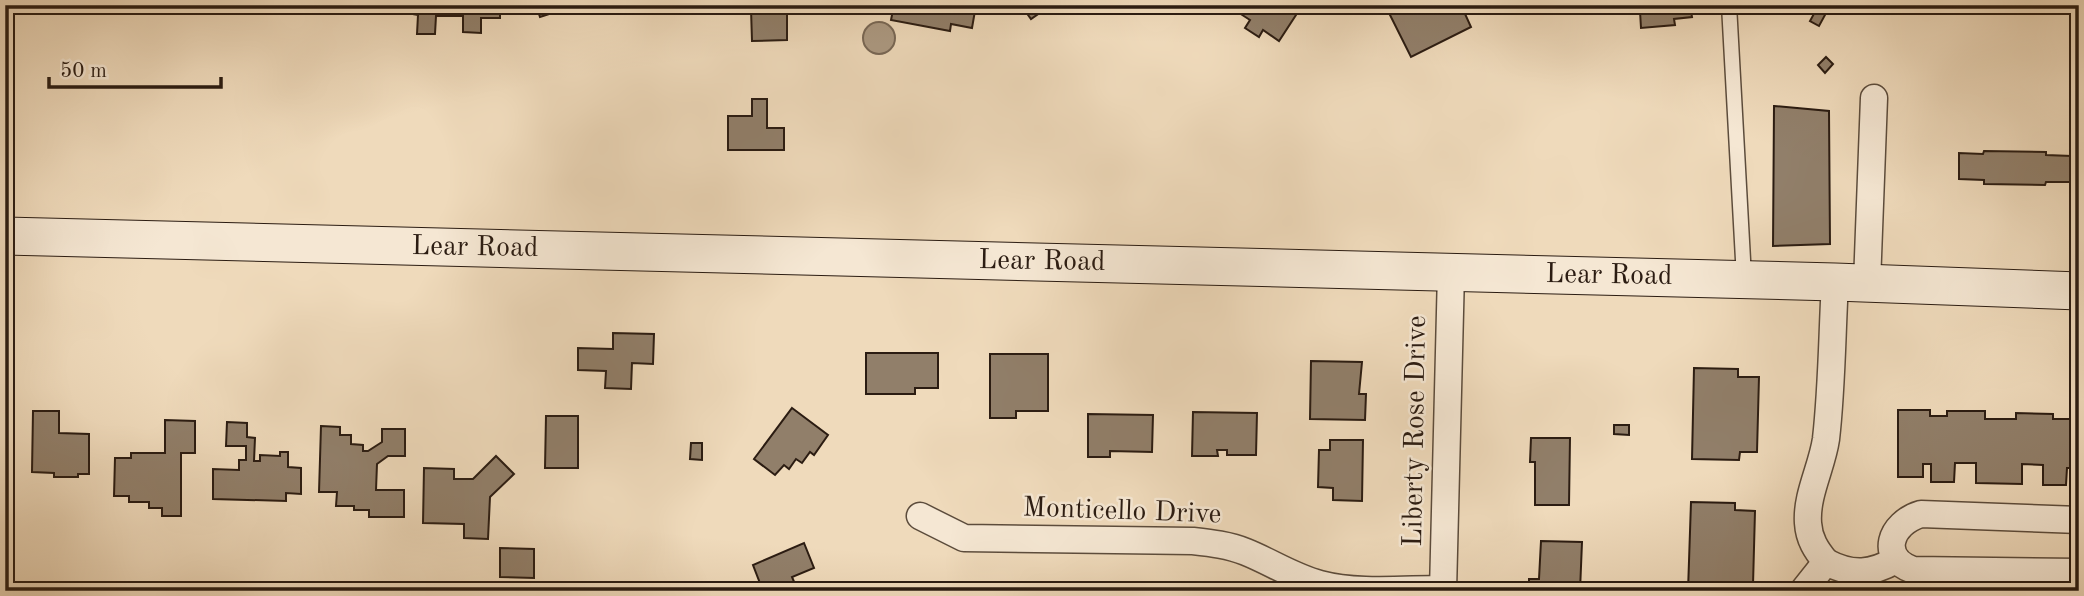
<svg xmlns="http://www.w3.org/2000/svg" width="2084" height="596" viewBox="0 0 2084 596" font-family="'Old Standard TT',serif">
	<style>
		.water { fill: #ac9982; stroke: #786755; stroke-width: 2 }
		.building { fill: #917f6a; stroke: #2b1c12; stroke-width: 2 }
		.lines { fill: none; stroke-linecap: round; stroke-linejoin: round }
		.lane-casing { stroke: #5c4c3c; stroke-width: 17 }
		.street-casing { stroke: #5c4c3c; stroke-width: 29 }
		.secondary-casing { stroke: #2b1c12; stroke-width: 39 }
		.lane { stroke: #f5e7d3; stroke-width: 14 }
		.street { stroke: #f5e7d3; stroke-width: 26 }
		.secondary { stroke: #f5e7d3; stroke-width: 37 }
		.labels { text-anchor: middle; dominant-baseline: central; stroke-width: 5; stroke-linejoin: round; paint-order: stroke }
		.street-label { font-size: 28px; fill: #2b1c12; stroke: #f5e7d3 }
	</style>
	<rect width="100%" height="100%" fill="#efdabb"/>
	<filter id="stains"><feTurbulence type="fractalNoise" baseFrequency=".00286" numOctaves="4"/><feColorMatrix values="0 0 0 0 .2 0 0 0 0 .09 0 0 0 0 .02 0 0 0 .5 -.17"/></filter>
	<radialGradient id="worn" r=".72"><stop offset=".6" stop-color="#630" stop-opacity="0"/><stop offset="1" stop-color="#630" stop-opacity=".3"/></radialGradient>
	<!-- water -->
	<circle class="water" cx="879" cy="38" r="16"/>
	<!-- building -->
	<g class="building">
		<rect x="330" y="5" width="43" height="5"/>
		<polygon points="412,5 500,5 500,18 481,18 481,33 463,32 463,16 436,16 435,34 417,34 418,15 412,14"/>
		<polygon points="536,5 577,5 540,17"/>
		<polygon points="894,5 976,5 972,28 951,24 950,31 891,20"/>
		<polygon points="1021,5 1051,5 1031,19"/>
		<polygon points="1235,5 1282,5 1296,15 1279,41 1263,30 1259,37 1245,28 1250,20 1233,9"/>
		<polygon points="1385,5 1413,5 1415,9 1422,5 1461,5 1471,27 1411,57"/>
		<polygon points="1649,5 1690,5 1692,17 1674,19 1675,25 1641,28 1640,11 1650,10"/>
		<polygon points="1931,5 1994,5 1994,10 1931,9"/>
		<rect x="2014" y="5" width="12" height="5"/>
		<polygon points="751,9 787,9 787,40 752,41"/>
		<polygon points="1816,10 1825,15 1819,26 1810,21"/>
		<polygon points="1826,57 1833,64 1825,73 1818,65"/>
		<polygon points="752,99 767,99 767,128 784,128 784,150 728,150 728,116 752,116"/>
		<polygon points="1774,106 1829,111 1830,244 1773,246"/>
		<polygon points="1984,151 2046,152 2046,155 2071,156 2070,182 2046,182 2045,185 1984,184 1984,180 1959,179 1959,153 1983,154"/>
		<polygon points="613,333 654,334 653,364 632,363 631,389 605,388 606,371 578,370 578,348 613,349"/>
		<polygon points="866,353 938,353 938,388 915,388 915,394 866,394"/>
		<polygon points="990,354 1048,354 1048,411 1016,411 1016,418 990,418"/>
		<polygon points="1311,361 1362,362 1359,394 1366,394 1365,420 1310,419"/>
		<polygon points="1694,368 1738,369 1738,377 1759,377 1757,452 1740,452 1739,460 1692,459"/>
		<polygon points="792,408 828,435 814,455 810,452 802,463 796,459 789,469 784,465 775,475 754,459"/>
		<polygon points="1898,410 1930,410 1930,416 1947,416 1947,411 1985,411 1985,419 2016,419 2016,413 2053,414 2053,419 2079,419 2079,482 2073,482 2074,468 2067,468 2066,485 2043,485 2043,465 2022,464 2022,484 1976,483 1976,463 1955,463 1954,482 1931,482 1931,464 1923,464 1923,477 1898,477"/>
		<polygon points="33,411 59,411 59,433 89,434 89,474 78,474 78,477 54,477 54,473 32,472"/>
		<polygon points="1193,412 1257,413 1256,455 1227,455 1227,450 1217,450 1218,456 1192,456"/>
		<polygon points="1088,414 1153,415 1152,452 1110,451 1110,457 1088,457"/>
		<polygon points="546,416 578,416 578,468 545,468"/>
		<polygon points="165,420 195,421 195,453 181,453 181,516 162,516 162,508 149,508 149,502 129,502 129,496 114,496 115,458 131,458 131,453 165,453"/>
		<polygon points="227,422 247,423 247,437 255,438 254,461 260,461 260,455 280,456 280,452 288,452 288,467 301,468 301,494 286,493 286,501 213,499 213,469 239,470 239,460 246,460 246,446 226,446"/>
		<polygon points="1614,425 1629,425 1629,435 1614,434"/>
		<polygon points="321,426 340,427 340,435 351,435 351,444 363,445 363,451 368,451 382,442 382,429 405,429 405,456 388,456 377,464 376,490 404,490 404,517 369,517 369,510 354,510 354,506 336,506 337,492 319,492"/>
		<polygon points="1531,438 1570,438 1569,505 1535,505 1535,462 1530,462"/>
		<polygon points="1330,440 1363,440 1362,501 1333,500 1333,488 1318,487 1319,450 1330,450"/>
		<polygon points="691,443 702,443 702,460 690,459"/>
		<polygon points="496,456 514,474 490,497 488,539 464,538 464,524 423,523 424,468 454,469 454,479 473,479"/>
		<polygon points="1691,502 1735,503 1735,510 1755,511 1753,585 1736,584 1736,591 1688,591"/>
		<polygon points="1541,541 1582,542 1580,591 1529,591 1529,579 1539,579"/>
		<polygon points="804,543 814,568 792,577 798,591 763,591 753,565"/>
		<polygon points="500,548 534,549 534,578 500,577"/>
	</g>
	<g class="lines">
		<!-- lane casing -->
		<g class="lane-casing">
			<polyline id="lane" points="1729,5 1744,278"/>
		</g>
		<!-- street casing -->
		<g class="street-casing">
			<g id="street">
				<polyline points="1867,283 1874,98"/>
				<path d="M920,516L964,538L1193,541C1211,543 1229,545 1246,552C1271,562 1293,577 1320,584C1358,594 1403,589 1443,589"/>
				<path d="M2079,520L1921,514C1890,523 1878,558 1913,570L2079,572"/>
				<path d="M1826,562C1853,576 1871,574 1896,560"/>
				<polyline points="1443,591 1451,272"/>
				<path d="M1803,591L1826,562C1816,550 1809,539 1808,523C1806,495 1822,467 1826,439C1832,387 1832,334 1835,282"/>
			</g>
		</g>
		<!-- secondary casing -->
		<g class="secondary-casing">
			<polyline id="secondary" points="5,236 1835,282 2079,291"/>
		</g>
		<!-- lane -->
		<use href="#lane" class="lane"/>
		<!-- street -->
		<use href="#street" class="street"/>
		<!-- secondary -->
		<use href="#secondary" class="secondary"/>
	</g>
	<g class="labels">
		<!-- street labels -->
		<g class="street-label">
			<text transform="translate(475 248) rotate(1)">Lear Road</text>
			<text transform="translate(1042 262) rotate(1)">Lear Road</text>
			<text transform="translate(1609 276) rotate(1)">Lear Road</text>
			<text transform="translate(1416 431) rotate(-89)">Liberty Rose Drive</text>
			<text transform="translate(1122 512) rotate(2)">Monticello Drive</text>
		</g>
	</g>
	<!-- margin -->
	<rect width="2084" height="596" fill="none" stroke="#efdabb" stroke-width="28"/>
	<rect x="7" y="7" width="2070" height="582" fill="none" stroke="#2b1c12" stroke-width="3.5"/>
	<rect x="14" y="14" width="2056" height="568" fill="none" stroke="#2b1c12" stroke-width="2"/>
	<!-- scale -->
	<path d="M49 77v10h172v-10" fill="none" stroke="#2b1c12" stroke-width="3.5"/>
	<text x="60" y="77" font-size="21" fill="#2b1c12" stroke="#f5e7d3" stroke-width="5" paint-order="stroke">50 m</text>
	<rect width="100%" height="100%" filter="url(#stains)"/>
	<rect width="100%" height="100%" fill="url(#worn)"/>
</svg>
